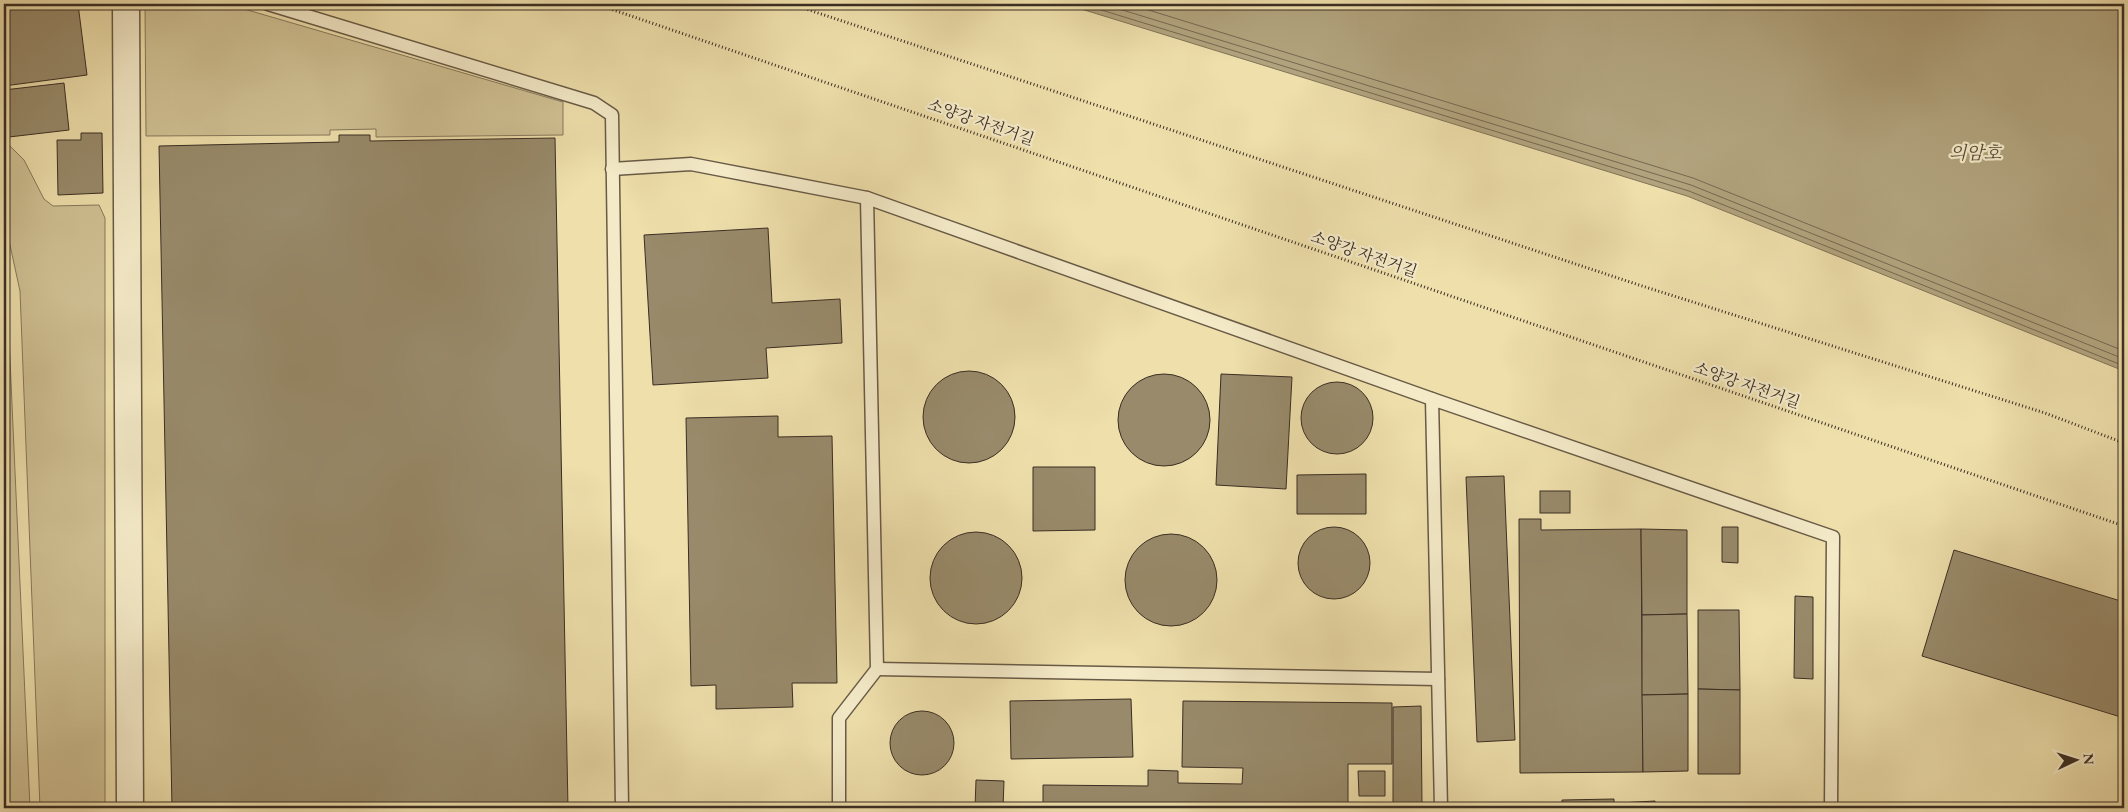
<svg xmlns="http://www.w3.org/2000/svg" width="2128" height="812" viewBox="0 0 2128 812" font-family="'EB Garamond','Noto Serif KR',serif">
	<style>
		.green { fill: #d0c194; stroke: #86785c }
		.water { fill: #b1a37d; stroke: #827459 }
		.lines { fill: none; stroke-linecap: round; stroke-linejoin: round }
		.shore { stroke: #766850; stroke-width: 1 }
		.building { fill: #988a6a; stroke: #3b2e24 }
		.lane-casing { stroke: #685a46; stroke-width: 15 }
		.street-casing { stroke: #685a46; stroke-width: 29 }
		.path { stroke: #3b2e24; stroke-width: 3; stroke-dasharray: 1 2.5; stroke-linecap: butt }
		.lane { stroke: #f4eac8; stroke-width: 12 }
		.street { stroke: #f4eac8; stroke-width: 26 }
		.labels { text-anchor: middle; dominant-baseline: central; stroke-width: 4.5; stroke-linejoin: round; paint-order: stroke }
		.street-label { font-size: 16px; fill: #3b2e24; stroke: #f4eac8 }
		.water-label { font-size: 18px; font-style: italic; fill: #584b3a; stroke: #f4eac8 }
	</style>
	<rect width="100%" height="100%" fill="#eedfab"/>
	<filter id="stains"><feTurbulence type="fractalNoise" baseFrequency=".004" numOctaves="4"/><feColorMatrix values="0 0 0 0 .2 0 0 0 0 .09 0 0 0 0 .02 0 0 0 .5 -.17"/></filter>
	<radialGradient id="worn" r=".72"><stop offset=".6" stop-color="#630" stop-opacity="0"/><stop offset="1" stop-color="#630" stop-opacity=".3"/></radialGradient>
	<!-- green -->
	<g class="green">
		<polygon points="145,4 227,4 563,102 563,135 376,137 376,129 330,130 330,135 146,136"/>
		<polygon points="4,140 24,160 44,199 53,206 99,205 105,218 105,808 40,808 20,291 8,236 4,224"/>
		<polygon points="4,261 6,269 30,808 4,808"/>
	</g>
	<!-- water -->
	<polygon class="water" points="1065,4 2124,4 2124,371 1687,196"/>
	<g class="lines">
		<!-- shore -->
		<g class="shore">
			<polyline points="1082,4 1689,191 2124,366"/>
			<polyline points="1103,4 1691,185 2124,359"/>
			<polyline points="1129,4 1693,178 2124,351"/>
		</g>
	</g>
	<!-- building -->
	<g class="building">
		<polygon points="4,4 78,4 87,75 4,86"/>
		<polygon points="64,83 69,130 9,137 4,106 4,90"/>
		<polygon points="81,133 102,133 103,193 58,195 57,140 81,140"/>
		<polygon points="339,135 370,135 370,141 555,138 568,808 172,808 159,146 339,142"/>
		<polygon points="768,228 772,303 840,299 842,343 766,348 768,378 653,385 644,235"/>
		<circle cx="969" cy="417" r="46"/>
		<polygon points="1221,374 1292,377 1286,489 1216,485"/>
		<circle cx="1164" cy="420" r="46"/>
		<circle cx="1337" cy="418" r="36"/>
		<polygon points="778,416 778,437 832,436 837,683 792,683 793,707 716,709 716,685 691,686 686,418"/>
		<polygon points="1033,467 1095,467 1095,530 1033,531"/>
		<polygon points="1366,474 1366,514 1297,514 1297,475"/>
		<polygon points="1504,476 1515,740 1477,742 1466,477"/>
		<rect x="1540" y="491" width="30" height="22"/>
		<polygon points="1519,519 1541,519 1541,530 1641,529 1643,772 1520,773"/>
		<polygon points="1722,527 1738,527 1738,563 1722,562"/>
		<circle cx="1334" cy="563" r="36"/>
		<polygon points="1641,529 1687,530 1687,614 1642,615"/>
		<circle cx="976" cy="578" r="46"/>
		<circle cx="1171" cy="580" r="46"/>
		<polygon points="1954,550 2124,602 2124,718 1922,656"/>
		<polygon points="1795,596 1813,597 1813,679 1794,678"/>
		<polygon points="1698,610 1739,610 1740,690 1698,689"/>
		<polygon points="1687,614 1688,694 1642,695 1642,615"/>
		<polygon points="1698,689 1740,690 1740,774 1698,774"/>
		<polygon points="1688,694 1688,771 1643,772 1642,695"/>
		<polygon points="1131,699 1133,757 1011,759 1010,701"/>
		<polygon points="1183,701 1392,703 1392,764 1348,764 1348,808 1043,808 1043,785 1148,786 1148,770 1178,771 1178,783 1242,784 1243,768 1182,767"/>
		<polygon points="1421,706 1422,804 1393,804 1393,707"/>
		<circle cx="922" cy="743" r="32"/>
		<polygon points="1358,771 1385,771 1385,796 1359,796"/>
		<polygon points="976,780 1004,781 1003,808 975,808"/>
		<polygon points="1614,799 1614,808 1562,808 1562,800"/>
		<polygon points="1655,801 1656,808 1619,808 1619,803"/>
		<polygon points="728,806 728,808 697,808 697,807"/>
	</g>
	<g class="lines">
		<!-- lane casing -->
		<g class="lane-casing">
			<g id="lane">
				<polyline points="268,4 594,103 612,115 622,808"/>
				<polyline points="612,169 691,164 867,198 1432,399"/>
				<polyline points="877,669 1438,679"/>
				<polyline points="839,808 839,718 877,669 867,198"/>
				<polyline points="1441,808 1432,399 1833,537 1831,808"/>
			</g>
		</g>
		<!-- street casing -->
		<g class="street-casing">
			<polyline id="street" points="126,4 130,808"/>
		</g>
		<!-- path -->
		<g class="path">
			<polyline points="596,4 2124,526"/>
			<polyline points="791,4 1639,285 2045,413 2124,443"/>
		</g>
		<!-- lane -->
		<use href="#lane" class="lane"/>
		<!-- street -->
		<use href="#street" class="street"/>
	</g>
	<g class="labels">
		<!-- street labels -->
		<g class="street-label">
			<text transform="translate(981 122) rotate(19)">소양강 자전거길</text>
			<text transform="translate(1364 254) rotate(19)">소양강 자전거길</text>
			<text transform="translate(1747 385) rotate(19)">소양강 자전거길</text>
		</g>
		<!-- water labels -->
		<g class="water-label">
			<text x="1975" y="152">의암호</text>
		</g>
	</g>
	<!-- margin -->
	<rect width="2128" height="812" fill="none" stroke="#eedfab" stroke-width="20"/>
	<rect x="5" y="5" width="2118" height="802" fill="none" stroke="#3b2e24" stroke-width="2.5"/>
	<rect x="10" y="10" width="2108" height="792" fill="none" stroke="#3b2e24"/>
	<!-- north arrow -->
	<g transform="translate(2076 760) rotate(86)" stroke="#f4eac8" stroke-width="4" paint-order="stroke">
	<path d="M0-4L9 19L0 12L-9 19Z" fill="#3b2e24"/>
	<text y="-8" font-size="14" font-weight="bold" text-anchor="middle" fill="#3b2e24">N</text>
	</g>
	<rect width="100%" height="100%" filter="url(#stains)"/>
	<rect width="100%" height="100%" fill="url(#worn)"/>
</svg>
